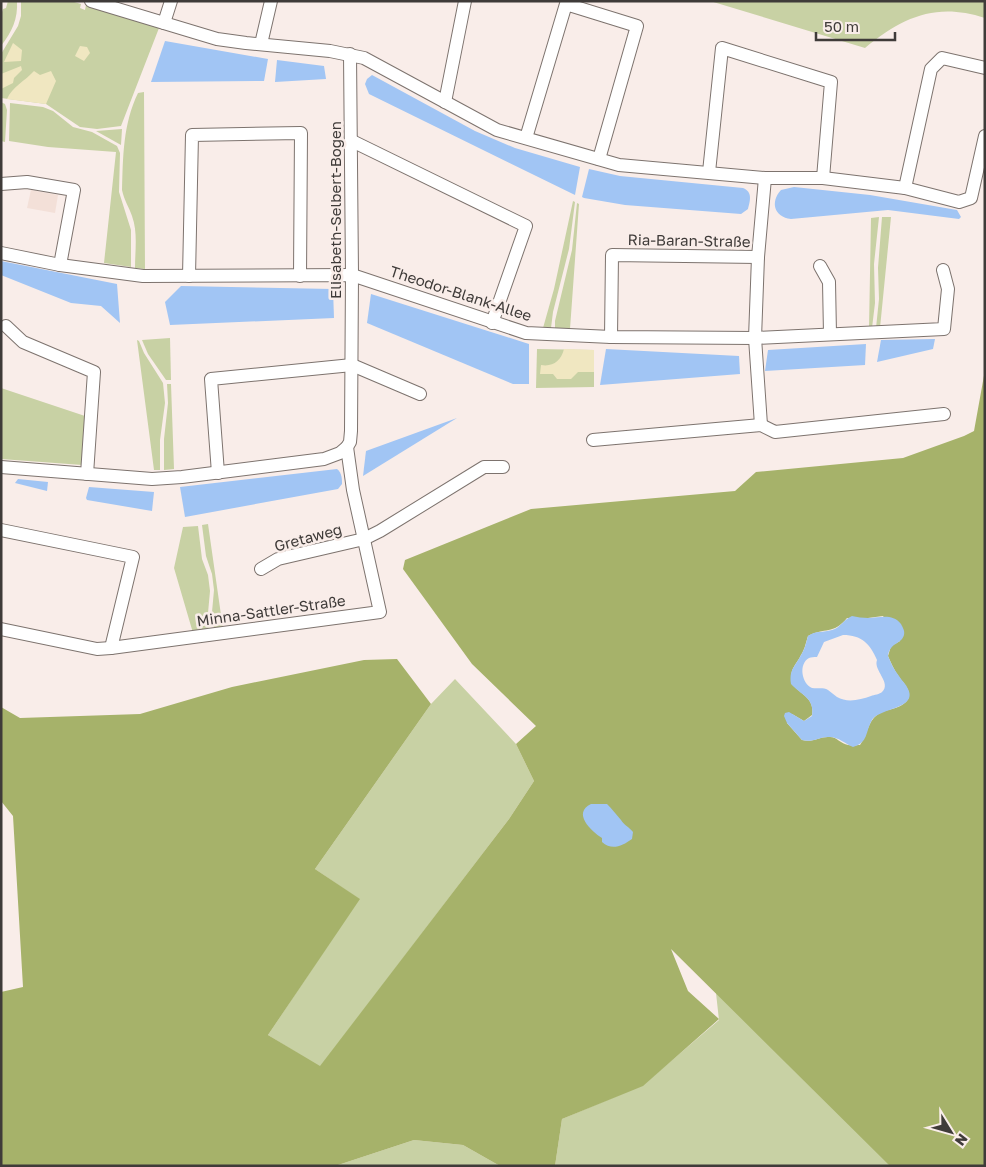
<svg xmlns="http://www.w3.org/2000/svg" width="986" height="1167" viewBox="0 0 986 1167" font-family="'Golos Text',sans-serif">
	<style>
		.built { fill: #f3e0d8 }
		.green { fill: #c8d1a4 }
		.forest { fill: #a6b26a; fill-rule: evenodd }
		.sand { fill: #f0e7c1 }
		.water { fill: #a1c5f4; fill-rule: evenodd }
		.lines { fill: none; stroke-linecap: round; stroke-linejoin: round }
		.street-casing { stroke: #7d736e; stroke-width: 14 }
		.street { stroke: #fff; stroke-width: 12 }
		.labels { text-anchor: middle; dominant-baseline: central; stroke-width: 5; stroke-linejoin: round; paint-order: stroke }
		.street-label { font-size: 15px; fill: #3f3b39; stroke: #f9ede9 }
	</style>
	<rect width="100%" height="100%" fill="#f9ede9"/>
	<!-- built -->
	<polygon class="built" points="31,190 58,195 55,213 27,208"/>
	<!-- green -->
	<g class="green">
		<path d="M8,1H17C18,19 12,32 1,46V15L3,9L6,8Z"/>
		<polygon points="21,1 71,1 81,4 80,8 85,10 86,5 159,28 121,126 97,129 80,127 46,104 1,98 1,54 18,26 21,16"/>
		<path d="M710,1H985V18C936,2 903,17 865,48Z"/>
		<path d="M144,92L145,269L135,268C135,251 138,232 132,216C129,207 124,200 122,190C123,156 123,124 138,93Z"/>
		<polygon points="1,102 5,104 7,110 5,142 1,141"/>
		<polygon points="10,103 43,107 53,111 73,127 92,132 117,146 120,153 119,192 131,230 131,267 104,263 116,152 48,147 9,141"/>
		<polygon points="122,129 121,145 96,131"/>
		<polygon points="573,201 575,202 569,249 553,312 551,328 543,328 554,289"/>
		<polygon points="577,203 579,204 570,329 555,329 555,321 572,250"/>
		<polygon points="879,217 874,264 875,303 872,328 869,329 871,218"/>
		<polygon points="882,217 891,217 880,328 876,328 879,299 878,268"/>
		<polygon points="170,338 171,380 166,380 148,354 142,340"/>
		<polygon points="137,340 139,341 144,353 163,383 165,403 160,440 160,470 154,470"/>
		<polygon points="537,349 594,350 594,387 536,388"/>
		<polygon points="167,384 171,384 174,469 164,470 164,439 168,403"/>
		<polygon points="1,388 85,416 82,465 1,459"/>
		<polygon points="208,524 223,629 214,630 212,612 214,590 212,574 206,556 202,525"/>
		<polygon points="198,526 202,559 208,575 210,591 208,613 210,631 193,633 174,568 183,527"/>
		<polygon points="455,679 516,744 534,781 509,819 320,1067 268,1035 359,899 315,869 431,704"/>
		<polygon points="716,993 791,1026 936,1166 555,1166 562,1119 643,1085 719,1020"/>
		<polygon points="414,1140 463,1145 500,1166 335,1166"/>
	</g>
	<!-- forest -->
	<path class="forest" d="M985,370V1166H890L671,949L688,991L719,1019L643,1086L562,1119L555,1166H500L463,1145L414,1140L335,1166H1V992L23,987L13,816L1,801V707L20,718L140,714L232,687L364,660L397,659L431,704L315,869L360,899L268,1035L320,1066L509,819L534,781L516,744L536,726L472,664L403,569L405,560L531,509L735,491L756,472L903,458L964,436L974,431ZM883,616L900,641L891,646L888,656C891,663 894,670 899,677C906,686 916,696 902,705C895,710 884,709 877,715C868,721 867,736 860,745C857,745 852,746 848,745C841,744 837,737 830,737C819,736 813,743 802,740L787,723L792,714L804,721L812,715C815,698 801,695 792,684C789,669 795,667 801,655C805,649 806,642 808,636C825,627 833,635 847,618H868Z"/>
	<!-- sand -->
	<g class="sand">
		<polygon points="13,43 22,50 21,61 4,62"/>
		<polygon points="80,46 87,47 90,53 84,61 75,56"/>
		<polygon points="21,66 22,70 14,78 13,83 1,89 1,74"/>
		<path d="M34,71L40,75L51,71L56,81L46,104L7,99C12,87 25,81 34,71Z"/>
		<path d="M564,349L594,350V372H578L571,379H557L553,374H540L541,365C553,367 561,361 564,349Z"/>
	</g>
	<!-- water -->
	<g class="water">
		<polygon points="165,41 268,59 264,81 151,82"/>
		<polygon points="277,60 324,66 326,79 275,82"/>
		<polygon points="372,75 475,131 515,148 580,167 575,195 369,94 365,84 367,79"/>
		<path d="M589,169L620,176L743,188C753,192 750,201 748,209L741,214L625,205L584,198L582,197Z"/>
		<path d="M794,187L870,195L957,210L961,217L959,219L888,210L791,219C774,217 770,202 781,190Z"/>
		<polygon points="1,261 117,284 120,323 101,306 71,303 1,275"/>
		<polygon points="181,286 333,289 334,318 170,325 165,302"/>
		<polygon points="371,294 529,344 529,384 513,384 367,323"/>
		<polygon points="935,339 933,349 877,362 881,340"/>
		<polygon points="866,344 865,365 765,371 768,350"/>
		<polygon points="606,349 739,356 740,374 600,385"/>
		<polygon points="457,418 363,476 366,451"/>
		<path d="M337,469C342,473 342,479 342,484L338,489L185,517L180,487Z"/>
		<polygon points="18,479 48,482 47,491 15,483"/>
		<polygon points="89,487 154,492 152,511 87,500 86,498"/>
		<path d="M852,616C857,617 863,618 868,618C880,618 892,613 901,624C903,628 905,631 904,635C901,645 890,642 888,656C891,663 894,670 899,676C902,681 906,684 908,689C918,709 879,708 872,720C865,732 869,742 853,747C846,744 838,737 830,737C820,736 813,743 802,740L787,723L784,716L785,713L789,712L804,721L812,716C815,698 801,695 791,684C789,669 795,667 801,655C805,649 806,643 808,636C816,630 823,633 832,630C840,628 844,619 852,616ZM843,635C862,635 870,644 877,660C873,670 892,683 882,692C880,694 874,695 871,696C860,700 847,703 837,697C834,695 831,692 828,690C823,687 818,689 812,688C802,684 798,664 809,658C811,657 814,657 817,657L824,642Z"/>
		<path d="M591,804H607C612,809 616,814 621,820C624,825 629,827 633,832L632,839C622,846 612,851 602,842V838C591,831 572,813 591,804Z"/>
	</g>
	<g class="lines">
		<!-- street casing -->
		<g class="street-casing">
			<g id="street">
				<polyline points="91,1 217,39 246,43 330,51 364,58 497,130 619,165 765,178 823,178 905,188 959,202 971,198 985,136"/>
				<polyline points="164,23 171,1"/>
				<polyline points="261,44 271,1"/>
				<polyline points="445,102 465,1"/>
				<polyline points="526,138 566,4 637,26 599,159"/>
				<polyline points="352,141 526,226 492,323"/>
				<polyline points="709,172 722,48 831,82 823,178"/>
				<polyline points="1,184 27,182 74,190 60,265"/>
				<polyline points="905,188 931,69 942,58 985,68"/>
				<polyline points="1,253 60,265 143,276 352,275 526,333 611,337 755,338 944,329 948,289 943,270"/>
				<polyline points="820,266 829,282 830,334"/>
				<polyline points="189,276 192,135 301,133 300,276"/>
				<polyline points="6,326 23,342 94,372 87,474"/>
				<polyline points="611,337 612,255 758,257"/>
				<polyline points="761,425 755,338 758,257 765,178"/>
				<polyline points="593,440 761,425 775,432 944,414"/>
				<polyline points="1,467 152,479 182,477 324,459 340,453 347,447 350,442 351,431 352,275 350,54"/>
				<polyline points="218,473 211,379 352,365 420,394"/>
				<polyline points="1,530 133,557 111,648"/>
				<polyline points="261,569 278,559 364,539 380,531 484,467 503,467"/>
				<polyline points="1,629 97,649 111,648 380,612 353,490 347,447"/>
			</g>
		</g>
		<!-- street -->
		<use href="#street" class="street"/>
	</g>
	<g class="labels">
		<!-- street labels -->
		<g class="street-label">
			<text transform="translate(335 210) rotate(-90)">Elisabeth-Selbert-Bogen</text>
			<text transform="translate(689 240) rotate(1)">Ria-Baran-Straße</text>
			<text transform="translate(461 293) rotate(18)">Theodor-Blank-Allee</text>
			<text transform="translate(308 537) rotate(-15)">Gretaweg</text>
			<text transform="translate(271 610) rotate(-8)">Minna-Sattler-Straße</text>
		</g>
	</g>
	<!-- border -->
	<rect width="986" height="1167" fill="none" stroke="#3f3b39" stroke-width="5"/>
	<!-- north arrow -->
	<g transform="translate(951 1132) rotate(127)" stroke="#f9ede9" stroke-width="4" paint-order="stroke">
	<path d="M0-4L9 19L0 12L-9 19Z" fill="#3f3b39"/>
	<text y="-8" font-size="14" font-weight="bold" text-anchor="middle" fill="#3f3b39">N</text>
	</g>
	<!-- scale -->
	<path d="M816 32v8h79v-8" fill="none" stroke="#3f3b39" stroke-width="2.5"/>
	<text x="824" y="32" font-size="15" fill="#3f3b39" stroke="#f9ede9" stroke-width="4" paint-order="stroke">50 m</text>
</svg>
